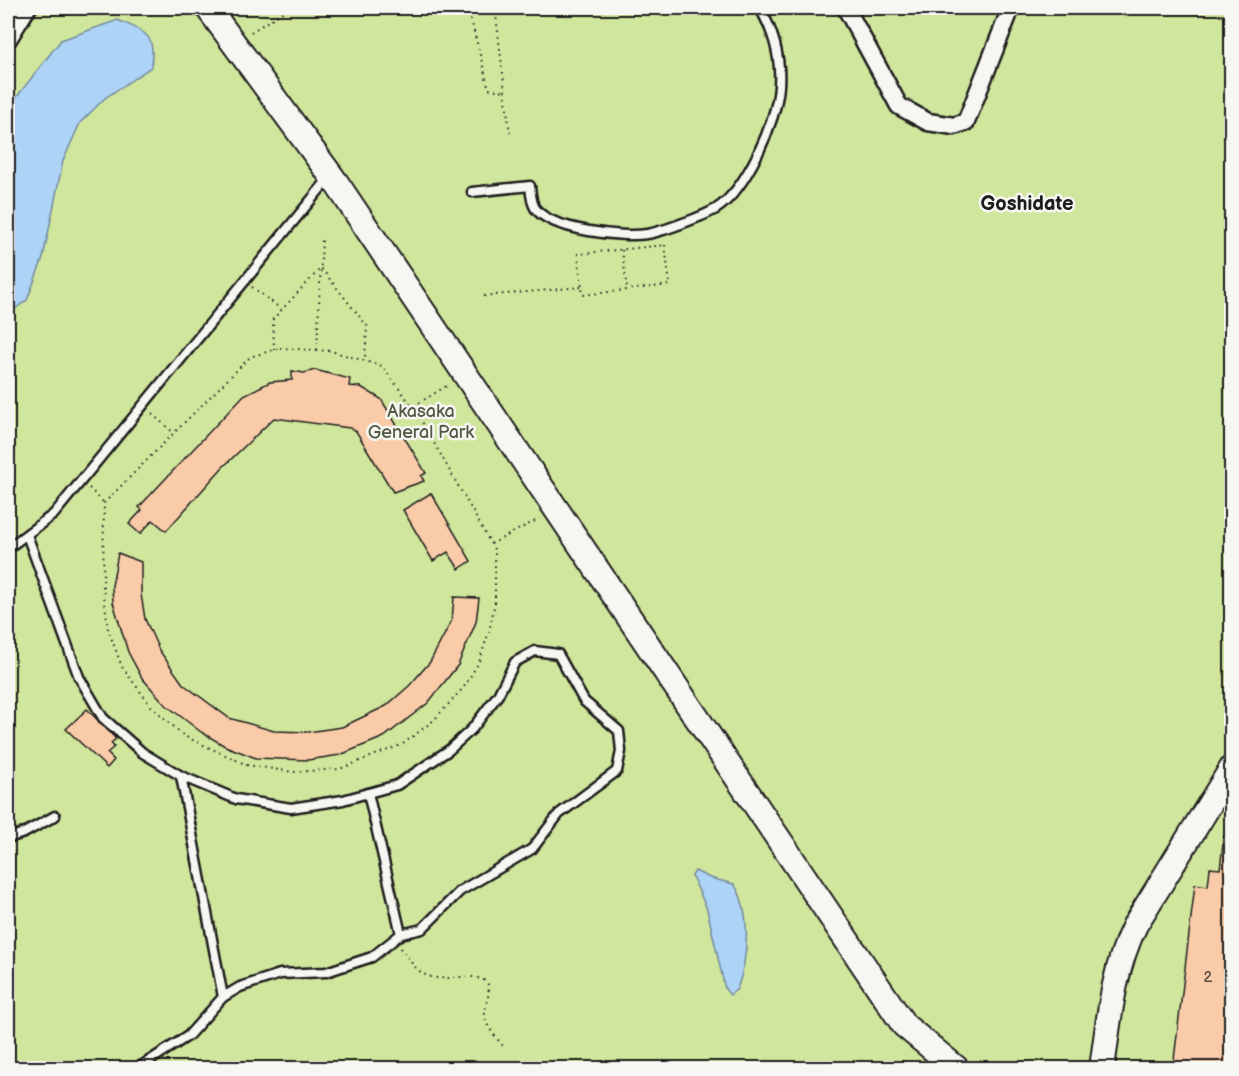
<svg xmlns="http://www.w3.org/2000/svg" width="1239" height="1076" viewBox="0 0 1239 1076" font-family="'Balsamiq Sans',sans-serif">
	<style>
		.green { fill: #d0e69c; stroke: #76815c; stroke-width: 1.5 }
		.water { fill: #add3f6; stroke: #738a9f; stroke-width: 1.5 }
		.building { fill: #facba9; stroke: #1c1c1c; stroke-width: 1.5 }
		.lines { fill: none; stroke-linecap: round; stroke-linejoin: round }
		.lane-casing { stroke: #1c1c1c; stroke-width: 13 }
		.street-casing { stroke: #1c1c1c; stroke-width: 21 }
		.secondary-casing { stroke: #1c1c1c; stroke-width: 28 }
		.path { stroke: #1c1c1c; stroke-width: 2; stroke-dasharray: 1.5 4.5; stroke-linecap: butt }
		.lane { stroke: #f6f6f2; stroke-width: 8 }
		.street { stroke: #f6f6f2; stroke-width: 16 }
		.secondary { stroke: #f6f6f2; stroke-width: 24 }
		.labels { text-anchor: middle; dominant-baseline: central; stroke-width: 5; stroke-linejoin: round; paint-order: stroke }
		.number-label { font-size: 15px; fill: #54483f }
		.park-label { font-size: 18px; fill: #525942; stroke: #f6f6f2 }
		.neighbourhood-label { font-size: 20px; font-weight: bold; fill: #1c1c1c; stroke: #f6f6f2 }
	</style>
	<rect width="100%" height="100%" fill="#f7e9dc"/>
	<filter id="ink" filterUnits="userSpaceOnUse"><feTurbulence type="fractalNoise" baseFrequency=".0167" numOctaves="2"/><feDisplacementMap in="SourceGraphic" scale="12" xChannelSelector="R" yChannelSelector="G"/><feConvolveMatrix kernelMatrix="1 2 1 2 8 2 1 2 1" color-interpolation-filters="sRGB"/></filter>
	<g filter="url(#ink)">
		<!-- green -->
		<polygon class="green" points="40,8 1231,8 1231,1068 8,1068 8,53"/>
		<!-- water -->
		<g class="water">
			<path d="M118,20C146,33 156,33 151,67L105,98L80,123L63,161L43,258L27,300L8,314V108L61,40Z"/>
			<path d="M695,871L710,878L734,884C752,911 748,960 737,989L730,995L725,989L707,909L692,876Z"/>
		</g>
		<!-- building -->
		<g class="building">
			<polygon points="315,370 350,379 349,386 361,387 381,399 426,473 421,476 424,481 393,492 356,431 350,428 274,418 222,468 166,531 153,520 140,534 129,524 142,510 139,507 244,395 270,382 292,380 292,371 304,373"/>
			<polygon points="431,493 471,561 459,569 448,552 433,561 403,510"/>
			<polygon points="118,553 141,562 141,594 145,619 159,650 183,684 229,718 274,731 308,732 342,727 386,706 409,686 430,662 452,620 454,597 479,598 476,622 458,665 428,703 384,737 340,755 308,760 256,758 225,746 201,732 166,705 142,678 128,652 113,602 112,586"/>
			<polygon points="87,709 116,739 111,743 114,747 107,753 114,760 107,768 66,729"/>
			<polygon points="1224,836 1232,837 1232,1068 1173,1068 1195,884 1208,886 1210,868 1220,869"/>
		</g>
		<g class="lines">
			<!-- lane casing -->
			<g class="lane-casing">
				<g id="lane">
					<path d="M472,192L530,186C531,194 531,201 535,208C550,230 623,238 647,234C661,232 704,216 716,209C746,190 777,121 779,86C781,59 773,31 760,8"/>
					<polyline points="27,535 79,677 103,718 143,753 181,776 223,997 188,1036 138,1068"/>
					<polyline points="8,548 54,514 329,178"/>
					<polyline points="181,776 236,799 291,808 343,800 397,785 449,750 472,729 498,695 515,662 535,651 558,654 584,701 619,731 621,751 617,771 559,814 532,849 460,891 422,929 401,934 372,957 326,972 280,974 240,987 223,997"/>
					<polyline points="368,793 401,934"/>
					<polyline points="8,838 24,833 55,816"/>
				</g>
			</g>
			<!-- street casing -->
			<g class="street-casing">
				<g id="street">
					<polyline points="846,8 899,106 928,122 954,126 966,122 1011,8"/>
					<polyline points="8,39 27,8"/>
				</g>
			</g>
			<!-- secondary casing -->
			<g class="secondary-casing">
				<g id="secondary">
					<polyline points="208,8 335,181 904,1025 956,1068"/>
					<path d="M1102,1068C1109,1019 1113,970 1135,925L1232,768"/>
				</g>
			</g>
			<!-- path -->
			<g class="path">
				<polyline points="473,8 470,16 489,89 504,91"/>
				<polyline points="501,8 496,15 510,134"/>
				<polyline points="251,32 289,8"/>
				<polygon points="665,245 670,285 583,295 578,254"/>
				<polyline points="622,250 627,289"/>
				<polyline points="252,287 281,309"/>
				<polyline points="484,296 581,287"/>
				<polygon points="280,348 331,351 382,366 416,411 495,551 495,602 489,632 479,662 464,687 434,720 403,744 340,769 293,772 247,765 184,736 151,706 122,667 108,629 103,587 104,503 250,357"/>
				<polyline points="274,350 273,319 321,268 367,326 365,359"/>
				<polyline points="317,350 322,240"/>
				<polyline points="414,406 448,385"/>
				<polyline points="152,414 174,433"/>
				<polyline points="89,488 104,503"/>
				<polyline points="491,544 539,519"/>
				<path d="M400,948C407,956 414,968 422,973C443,986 467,969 487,982C492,994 484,1004 485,1016C486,1027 497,1038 503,1046"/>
			</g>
			<!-- lane -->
			<use href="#lane" class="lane"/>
			<!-- street -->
			<use href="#street" class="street"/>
			<!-- secondary -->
			<use href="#secondary" class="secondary"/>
		</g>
	</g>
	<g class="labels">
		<!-- number labels -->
		<g class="number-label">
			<text x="1208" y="977">2</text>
		</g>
		<!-- park labels -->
		<g class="park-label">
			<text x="421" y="411">Akasaka<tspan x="421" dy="21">General Park</tspan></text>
		</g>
		<!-- neighbourhood labels -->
		<g class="neighbourhood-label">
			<text x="1027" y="204">Goshidate</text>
		</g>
	</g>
	<!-- margin -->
	<rect width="1239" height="1076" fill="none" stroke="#f6f6f2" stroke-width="30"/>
	<rect x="15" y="15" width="1209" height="1046" fill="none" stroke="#1c1c1c" stroke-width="2" filter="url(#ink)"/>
</svg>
